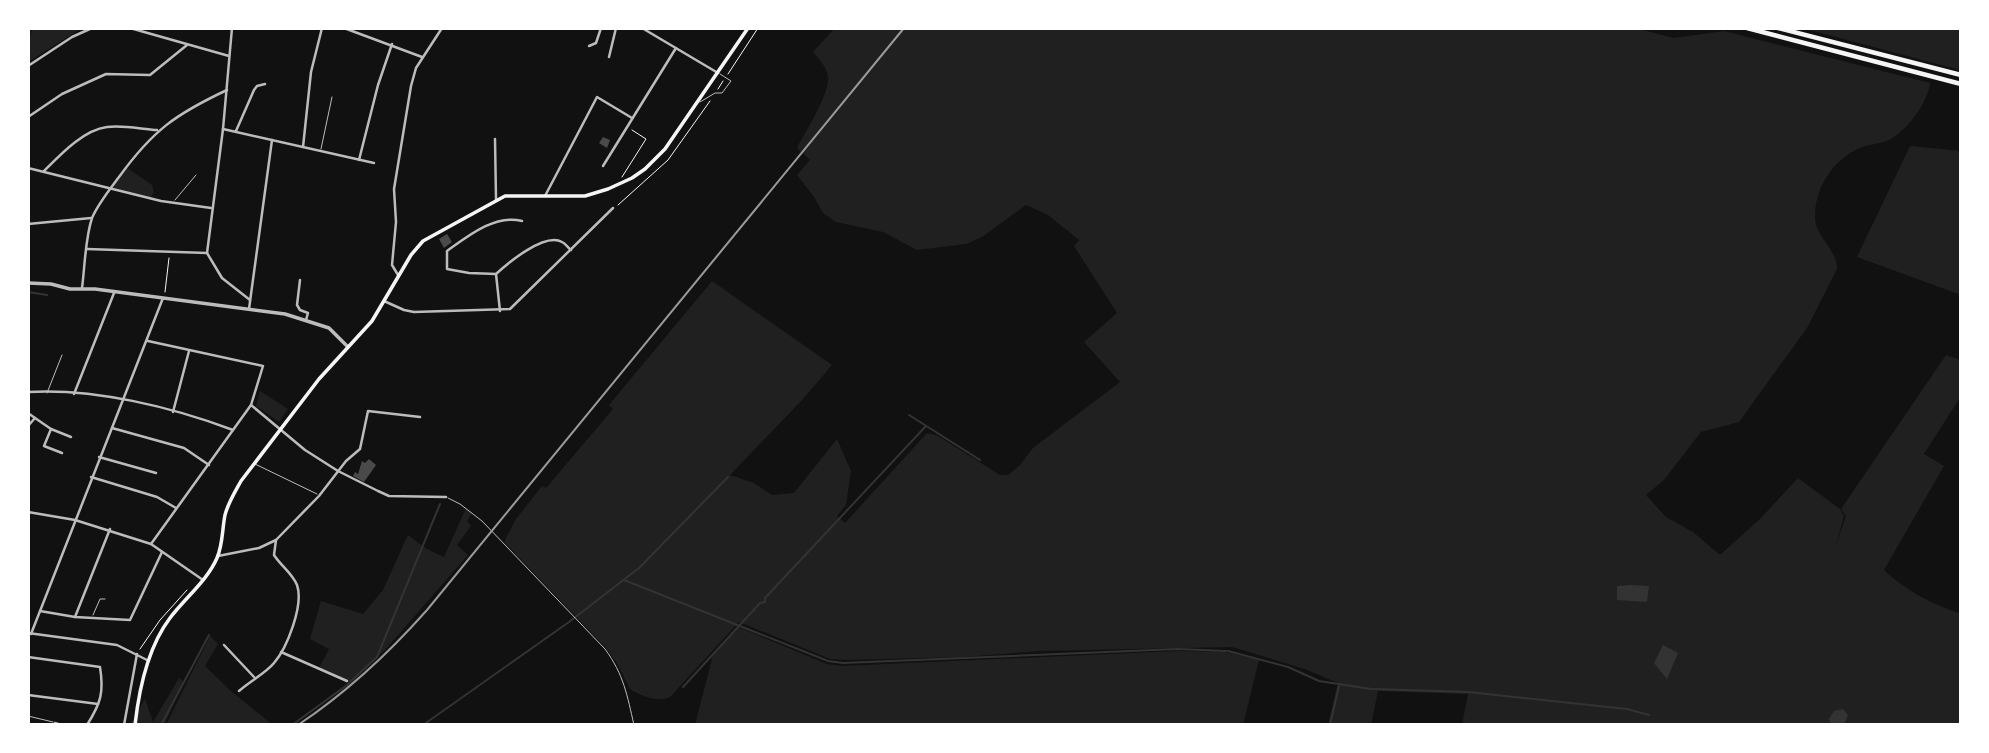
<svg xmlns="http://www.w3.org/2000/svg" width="1989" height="753" viewBox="0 0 1989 753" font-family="Inter,sans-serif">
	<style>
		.green { fill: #202020 }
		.water { fill: #333 }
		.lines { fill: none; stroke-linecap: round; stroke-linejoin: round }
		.stream { stroke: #333; stroke-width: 2 }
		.building { fill: #4a4a4a }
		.path { stroke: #f5f5f5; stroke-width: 1 }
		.service { stroke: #bcbcbc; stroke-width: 1 }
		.minor { stroke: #bcbcbc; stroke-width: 2.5 }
		.tertiary { stroke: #bcbcbc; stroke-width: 3.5 }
		.secondary { stroke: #f5f5f5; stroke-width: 3.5 }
		.motorway { stroke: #f5f5f5; stroke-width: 4.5 }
		.rail { stroke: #9a9a9a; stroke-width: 2 }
	</style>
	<rect width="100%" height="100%" fill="#111"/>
	<!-- green -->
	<g class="green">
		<polygon points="33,28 82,28 28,62 28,42"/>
		<path d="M835,28H1635L1674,38L1724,31L1930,83C1928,102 1908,129 1891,139C1884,143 1873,144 1865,146C1836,156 1815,185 1815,216C1814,236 1838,250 1837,269L1807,328L1739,422L1701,432L1664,480L1646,495L1666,517L1693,532L1720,555L1761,518L1798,478L1840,509L1844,516L1836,545L1846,516L1841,509L1946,355L1961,360V396L1924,454L1944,466L1884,570C1906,591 1932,604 1961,614V725H1462L1468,694L1378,691L1371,725H1328L1337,686L1340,684L1305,669L1232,647L1040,651L963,657L847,660L830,659L739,622L670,697C658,703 641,696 630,689L617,663L606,648L505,543V540L516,519L542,486L546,488L613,409L609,405L712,281L832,365L803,399L730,475L754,483L772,495L794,493L837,439L851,471L846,505L837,516L845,523L927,433L938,436L1000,475H1008L1020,465L1033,448L1120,382L1084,342L1117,313L1074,246L1079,240L1048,215L1026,205L982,237L966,244L917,250L883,232L836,222L823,213L814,197L797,175L810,160L797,148C805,132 831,92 828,76C826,66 819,59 813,52Z"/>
		<polygon points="1802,28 1961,28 1961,69 1960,70"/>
		<polygon points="1910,146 1961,151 1961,295 1857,257"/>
		<polygon points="126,167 152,185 154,192 150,198 111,187"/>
		<polygon points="260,391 288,409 279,422 256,406"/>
		<polygon points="466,508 472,513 467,521 471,526 457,545 468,555 385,650 349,682 319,668 329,649 310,639 321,601 363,614 383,590 408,535 425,548 444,557"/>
		<polygon points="738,627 827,664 842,666 1177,651 1225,652 1259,660 1243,725 695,725 713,655"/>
		<polygon points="210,636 218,644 205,666 232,692 273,725 166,725"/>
		<polygon points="179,678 184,682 164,725 130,725 145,699 153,722"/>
	</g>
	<!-- water -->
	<g class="water">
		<polygon points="1631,585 1649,586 1647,602 1617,600 1617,586"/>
		<polygon points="1663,645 1678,653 1667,679 1654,663"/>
		<polygon points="1843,709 1848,715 1844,725 1831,725 1829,719 1834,711"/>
	</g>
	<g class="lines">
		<!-- stream -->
		<g class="stream">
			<polyline points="28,292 47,295"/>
			<polyline points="909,415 980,460"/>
			<polyline points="624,580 828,661 843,663 1178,649 1226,651"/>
			<polyline points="1228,651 1288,667 1319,681 1371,689"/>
			<polyline points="683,687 760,603 765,602 765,598 926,426"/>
			<polyline points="1373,689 1468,692 1627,709 1649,715"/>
			<polyline points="161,725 209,635"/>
			<polyline points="292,725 347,685 377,657 440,504"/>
			<polyline points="423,725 569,622 639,568 728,477"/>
			<polyline points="1330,725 1339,686"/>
		</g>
	</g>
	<!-- building -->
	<g class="building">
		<polygon points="603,137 610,140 607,148 599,143"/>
		<polygon points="447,234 452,242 444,248 439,239"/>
		<polygon points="369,459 376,465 364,482 353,476 355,472 358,474 362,461 365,463"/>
	</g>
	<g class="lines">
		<!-- path -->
		<g class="path">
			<polyline points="728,74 758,28"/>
			<polyline points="718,89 723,81"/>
			<polyline points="622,177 646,139 632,130"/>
			<polyline points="618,205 668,160 710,101"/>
			<polyline points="165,292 169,258"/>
			<polyline points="140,649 160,620 187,590"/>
		</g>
		<!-- service -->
		<g class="service">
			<polyline points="700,102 715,93 722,93 731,81 720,74"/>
			<polyline points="321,149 332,97"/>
			<polyline points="175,200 196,175"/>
			<polyline points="47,393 62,355"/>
			<polyline points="255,464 317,494"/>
			<path d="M448,498L460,504L482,521L605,649C624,675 627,695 634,725"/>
			<polyline points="93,615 100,599 105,599"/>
			<polyline points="28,716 53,722"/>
		</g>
		<!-- minor -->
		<g class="minor">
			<polyline points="130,28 229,56"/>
			<polyline points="232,28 223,129 207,253 222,278 250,300"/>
			<polyline points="344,28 422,57"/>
			<polyline points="642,28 718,73"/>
			<polyline points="589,46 596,43 601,28"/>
			<polyline points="609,57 616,28"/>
			<polyline points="28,66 72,37 92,28"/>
			<polyline points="28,117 62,94 106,74 150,75 187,45"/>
			<polyline points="223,129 374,163"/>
			<polyline points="236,131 254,90 257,86 265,84"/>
			<polyline points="495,139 496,199"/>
			<polyline points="303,147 311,72 322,28"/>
			<polyline points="359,160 378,85 392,44"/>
			<polyline points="603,166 676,48"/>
			<polyline points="28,168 161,201 211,208"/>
			<path d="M44,171C60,155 83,130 107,127C123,125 141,129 157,130"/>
			<polyline points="545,196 597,97 632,118"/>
			<path d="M522,221C495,214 468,236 447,251V269L469,273L496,274C508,263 545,232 562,242C566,244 568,248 571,250"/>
			<polyline points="28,224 91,218"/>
			<polyline points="87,249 207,253"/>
			<polyline points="496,274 500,311"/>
			<polyline points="398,275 392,265 396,222 394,189 411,86 416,68 442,28"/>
			<polyline points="300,280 297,305 300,310 308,313 306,320"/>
			<path d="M82,288C85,266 85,239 92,218C98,204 110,189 119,177C153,130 176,114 227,90"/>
			<polyline points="384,301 404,310 414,312 510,309 613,208"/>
			<polyline points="249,309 272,140"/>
			<polyline points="148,341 263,366 251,405 151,544"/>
			<path d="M28,392C94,388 172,407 233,430"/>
			<polyline points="74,394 114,293"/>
			<polyline points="251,405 305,450 338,471 378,491 389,496 446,497"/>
			<polyline points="173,412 189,351"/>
			<polyline points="28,413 35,418 28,426"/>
			<polyline points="35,418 51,429 71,437"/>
			<polyline points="112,428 184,448 209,465"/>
			<polyline points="51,429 44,446 62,453"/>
			<polyline points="99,457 156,473"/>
			<polyline points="91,477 157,497 176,508"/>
			<polyline points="28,512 75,520 151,544 203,580"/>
			<polyline points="218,556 259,548 276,540 319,496 346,461 360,449 368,411 420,417"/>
			<polyline points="40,611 75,617 130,620 162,552"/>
			<polyline points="75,617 110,529"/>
			<polyline points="28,633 117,645 149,661"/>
			<polyline points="31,634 163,298"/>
			<polyline points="224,645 254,677"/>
			<polyline points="281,652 347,681"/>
			<path d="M28,657L100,667C104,692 101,703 87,725"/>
			<path d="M239,691C250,681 266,673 274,663C287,648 304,605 297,585C292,573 281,566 274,555L276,540"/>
			<polyline points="28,695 98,704"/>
			<polyline points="55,723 61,725"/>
			<polyline points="124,725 137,654"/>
		</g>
		<!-- tertiary -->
		<polyline class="tertiary" points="28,283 51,284 70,289 95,289 285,314 329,328 348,347"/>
		<!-- secondary -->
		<path class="secondary" d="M135,725C139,689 148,647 170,618C185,598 207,581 217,558C223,544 222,530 225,515C228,503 235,492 241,481L319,379L372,321L411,255L423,241L505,196H585L608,189L632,178L645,169L665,149L748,28"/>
		<!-- motorway -->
		<g class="motorway">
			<polyline points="1747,28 1961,84"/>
			<polyline points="1778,28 1961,75"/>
		</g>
		<!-- rail -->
		<path class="rail" d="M298,725C346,693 388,654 427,610L904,28"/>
	</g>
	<!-- border -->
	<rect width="1989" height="753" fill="none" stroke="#ffffff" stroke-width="60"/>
</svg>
